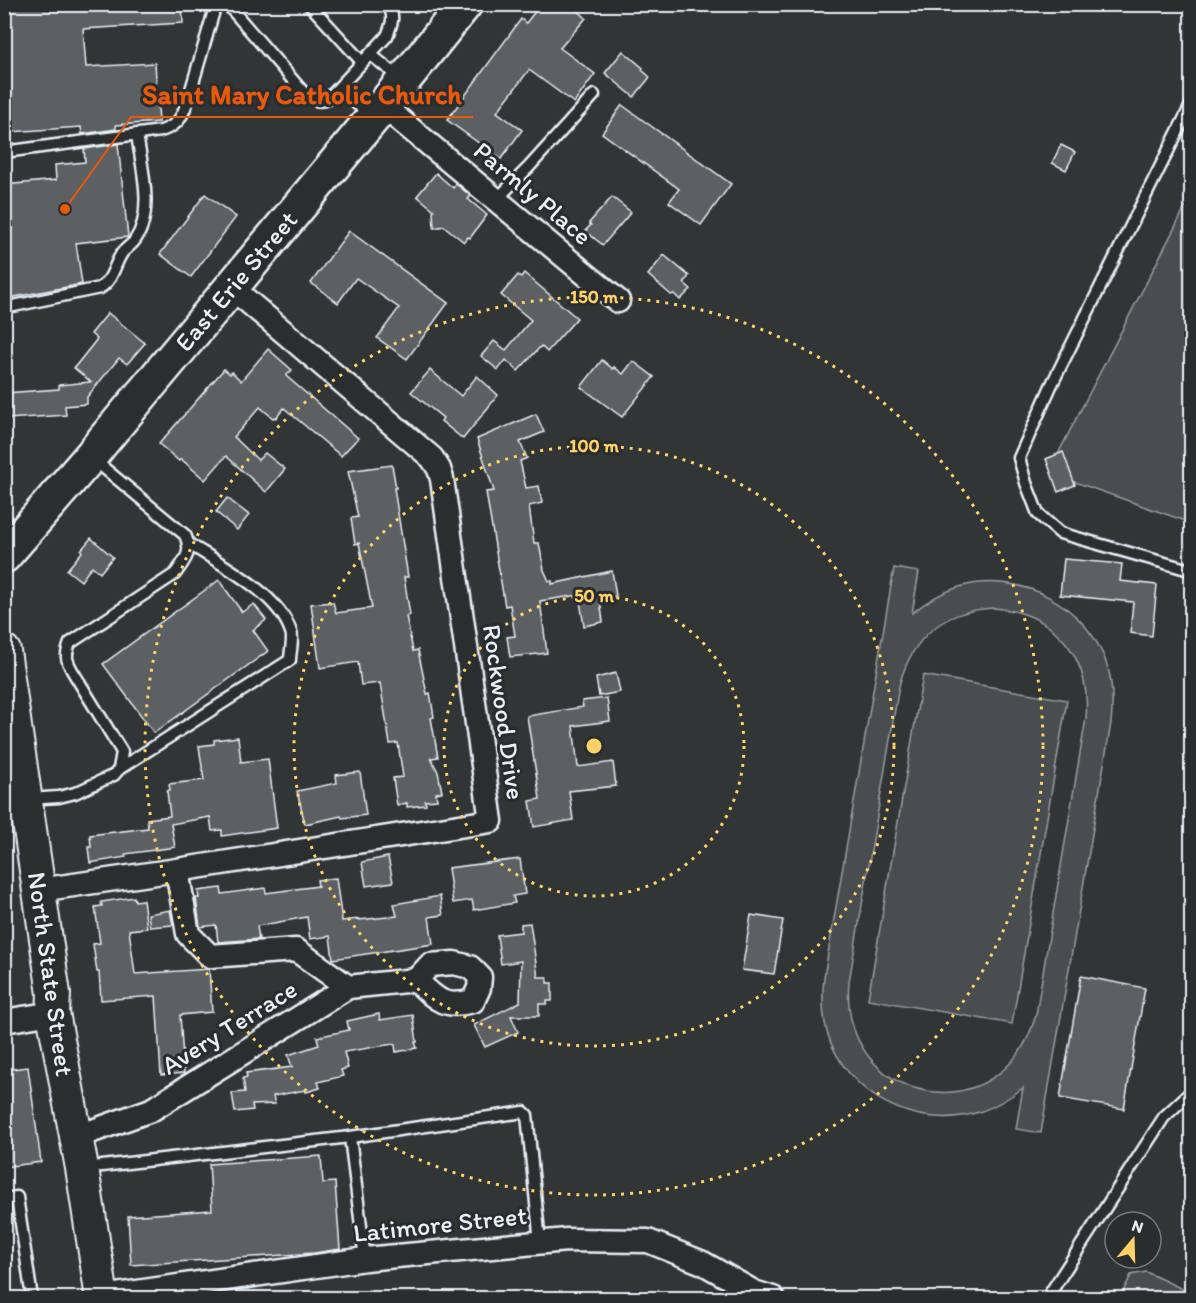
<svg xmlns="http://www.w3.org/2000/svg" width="1196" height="1303" viewBox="0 0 1196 1303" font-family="Itim,sans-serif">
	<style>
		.green { fill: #494d4f; stroke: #989fa4; stroke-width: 1.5; fill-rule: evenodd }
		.building { fill: #5c6063; stroke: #e8f1f8; stroke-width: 1.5 }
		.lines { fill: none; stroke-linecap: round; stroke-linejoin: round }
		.service-casing { stroke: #e8f1f8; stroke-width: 15 }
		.minor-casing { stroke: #e8f1f8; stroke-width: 27 }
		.secondary-casing { stroke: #e8f1f8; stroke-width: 36 }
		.primary-casing { stroke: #e8f1f8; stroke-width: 38 }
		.service { stroke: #2a2d2e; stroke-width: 10 }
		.minor { stroke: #2a2d2e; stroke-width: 22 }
		.secondary { stroke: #2a2d2e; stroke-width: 32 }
		.primary { stroke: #2a2d2e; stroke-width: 33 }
		.ring { fill: none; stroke: #ffd166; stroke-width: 3; stroke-dasharray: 3 6 }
		.labels { text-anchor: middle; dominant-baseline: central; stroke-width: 6; stroke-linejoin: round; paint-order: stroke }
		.street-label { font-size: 26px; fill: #e8f1f8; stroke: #2a2d2e }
		.centre { fill: #ffd166; stroke: #2a2d2e; stroke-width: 3 }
		.ring-label { font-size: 18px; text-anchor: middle; font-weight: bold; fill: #ffd166; stroke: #2a2d2e; stroke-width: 6; stroke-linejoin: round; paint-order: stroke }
		.leader { fill: none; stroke: #e8590c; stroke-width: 2 }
		.callout-dot { fill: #e8590c; stroke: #2a2d2e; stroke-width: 2 }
		.callout-label { font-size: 27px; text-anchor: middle; font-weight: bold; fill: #e8590c; stroke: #2a2d2e; stroke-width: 6; stroke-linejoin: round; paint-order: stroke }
	</style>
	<rect width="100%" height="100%" fill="#323536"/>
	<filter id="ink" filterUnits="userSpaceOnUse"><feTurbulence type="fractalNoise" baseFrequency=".0167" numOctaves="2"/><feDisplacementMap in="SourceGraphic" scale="12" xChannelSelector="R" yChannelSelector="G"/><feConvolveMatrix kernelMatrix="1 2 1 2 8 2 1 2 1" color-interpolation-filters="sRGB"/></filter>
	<g filter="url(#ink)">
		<!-- green -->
		<g class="green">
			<polygon points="1189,200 1191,201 1191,523 1069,480 1059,452"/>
			<path d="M894,568L919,572L912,613C926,602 940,593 956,588C1019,568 1089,605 1108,668C1113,686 1113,704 1111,723L1041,1133L1016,1129L1023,1088C1009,1098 995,1107 979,1112C916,1132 846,1095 827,1032C822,1014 822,996 824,977ZM994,608C1056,613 1091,657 1086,718L1036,1014C1005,1136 838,1108 849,982L899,686C912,637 944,610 994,608Z"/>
			<polygon points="923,675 1067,700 1012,1024 868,999"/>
			<polygon points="1146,1272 1191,1293 1191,1298 1120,1298 1131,1275"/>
		</g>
		<!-- building -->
		<g class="building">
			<polygon points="4,4 182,4 183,23 83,29 86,67 155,63 159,122 116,125 116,129 82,134 81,127 10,132 4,48"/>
			<polygon points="541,4 571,4 586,18 560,48 595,74 574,103 529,70 497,112 522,130 501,159 447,120 521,19 526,23"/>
			<polygon points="623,51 643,68 642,70 650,77 634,97 605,73"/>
			<polygon points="622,105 731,184 701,225 669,202 679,189 602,133"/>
			<polygon points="118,144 128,237 76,243 82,284 9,298 4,266 4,185 56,180 55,165 85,162 84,149"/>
			<polygon points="1061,145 1075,152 1066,170 1052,163"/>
			<polygon points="436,173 453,188 456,184 471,196 468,199 487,215 470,238 468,237 464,242 444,226 434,228 433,211 434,210 417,196"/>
			<polygon points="205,194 236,217 191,277 160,254"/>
			<polygon points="612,197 631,212 603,245 585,231 591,225 589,223"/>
			<polygon points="349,231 448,303 407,359 377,338 399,308 356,278 338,303 311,283"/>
			<polygon points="664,255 689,276 684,283 691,289 680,300 674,294 671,295 648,275"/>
			<polygon points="524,273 577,318 547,352 541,346 518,371 506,360 498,370 481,356 494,341 506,350 531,320 501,295 518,275 521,277"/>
			<polygon points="108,313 145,343 127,364 119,358 87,397 87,404 65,406 66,415 7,419 5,393 59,389 59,385 91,382 74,368 97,339 91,334"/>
			<polygon points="268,349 292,370 286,376 358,438 341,456 284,408 276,418 275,417 273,418 260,407 234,437 258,460 265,453 285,469 266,492 226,456 205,480 181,459 179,461 159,444 224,369 230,374 232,372 241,381"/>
			<polygon points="602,360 613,369 614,367 623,374 633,361 654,377 622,417 581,387"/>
			<polygon points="430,370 461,396 477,376 498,395 463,439 441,421 443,418 411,392"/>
			<polygon points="536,414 544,432 520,442 527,458 520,461 526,488 539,486 542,503 529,506 534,543 539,543 544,570 549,581 552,581 552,584 612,571 616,596 600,599 603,622 584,626 579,595 540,601 547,653 510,657 507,637 515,636 510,605 505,606 486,492 494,491 477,439"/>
			<polygon points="1063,452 1075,485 1058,492 1046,459"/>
			<polygon points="392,465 396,488 394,488 408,577 404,577 410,615 406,616 413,651 418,650 427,694 430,693 434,717 431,718 438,757 431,758 438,772 442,792 436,793 437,800 425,801 426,805 407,807 407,803 397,805 393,778 403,777 398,743 390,744 380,683 361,685 358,662 320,668 311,604 333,602 336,613 372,608 359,543 355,544 351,518 358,517 348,471"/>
			<polygon points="227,498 249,515 237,530 216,512"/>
			<polygon points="91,538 113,557 100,573 92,566 81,581 67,570 82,552 81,550"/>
			<polygon points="1064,559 1122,564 1120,581 1157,585 1152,636 1130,633 1133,602 1060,595"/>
			<polygon points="219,580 242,612 254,604 266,620 253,630 268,651 154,733 103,664"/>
			<polygon points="616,673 620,692 599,696 596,678"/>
			<polygon points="607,698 610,721 573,726 578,767 613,762 616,786 569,791 573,820 534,827 530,801 540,799 527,716 583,707 582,701"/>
			<polygon points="238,737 241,762 268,759 277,828 222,836 222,830 212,831 210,817 171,824 175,847 125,854 126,857 90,863 88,847 91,847 90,835 148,828 147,819 170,816 167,791 170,790 169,784 204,780 199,746 214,744 214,740"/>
			<polygon points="360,772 366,815 342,818 341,816 305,824 297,791 337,783 336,775"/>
			<polygon points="388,857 393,882 366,886 362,862"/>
			<polygon points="520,859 525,894 513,896 515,903 474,910 472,900 453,903 448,868"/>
			<polygon points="336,878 342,921 359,919 359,920 397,916 394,904 440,896 443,915 429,917 433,944 333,959 330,936 310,939 307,917 257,926 259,939 218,942 216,925 200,927 196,898 199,898 198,891 221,888 222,894 265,888 266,893 318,886 317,880"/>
			<polygon points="134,897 135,901 143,900 147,928 129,930 135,974 209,969 212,1012 180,1015 184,1073 161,1075 156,996 101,1000 99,972 97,972 93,944 100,943 95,907 102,906 101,902"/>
			<polygon points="170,910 173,925 150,927 148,914"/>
			<polygon points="751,915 783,920 774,974 742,970"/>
			<polygon points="530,923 538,977 547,977 547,983 552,983 552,1001 547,1001 547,1004 539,1004 539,1016 511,1016 518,1032 485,1047 474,1025 520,1002 521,961 501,964 497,935 521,932 521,924"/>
			<polygon points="1081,976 1145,988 1124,1109 1060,1098"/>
			<polygon points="379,1014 380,1020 413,1015 417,1042 415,1042 417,1048 396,1052 395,1045 393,1044 344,1052 348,1068 341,1070 343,1076 318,1082 320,1088 306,1092 305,1090 273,1096 275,1104 252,1105 253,1110 235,1112 232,1093 245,1092 243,1078 247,1077 246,1073 292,1067 288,1055 319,1045 317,1037 349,1030 347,1021"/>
			<polygon points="28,1067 41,1162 4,1167 4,1070"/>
			<polygon points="321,1156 323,1183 335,1182 340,1249 314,1253 131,1265 128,1216 212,1210 209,1164"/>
		</g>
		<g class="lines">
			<!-- service casing -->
			<g class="service-casing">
				<g id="service">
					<path d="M227,4L304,93C314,100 317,103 328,99L387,36C392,24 396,14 386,4"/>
					<polyline points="309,4 362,62"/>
					<polyline points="370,54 400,78"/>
					<polyline points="338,89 371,115"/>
					<polyline points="1192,103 1051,386 1019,458 1026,483 1038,514 1060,533 1186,569 1192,572"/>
					<path d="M4,152L161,131C179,125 182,117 188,100L216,4"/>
					<polyline points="496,200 529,167 594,95"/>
					<path d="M4,308L100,288C113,280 114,265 122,253C126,248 132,245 135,240C155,212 141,165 137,134"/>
					<path d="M119,769L290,660C290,651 294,639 291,632C279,594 221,564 189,544"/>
					<path d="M28,799L59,797L75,793L114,775L119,769L122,752L73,672C66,660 65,656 70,643L175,574C185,560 193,552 185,535L93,459"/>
					<polyline points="350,1137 365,1259"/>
					<polyline points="85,1168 350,1137 524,1112 527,1115 540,1242"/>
					<polyline points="4,1199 17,1197 32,1298"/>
					<polyline points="1047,1298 1164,1117 1192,1091"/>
				</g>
			</g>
			<!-- minor casing -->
			<g class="minor-casing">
				<g id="minor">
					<polyline points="383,106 618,301"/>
					<polyline points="177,870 188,934 210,956 296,950 348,987"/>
					<polyline points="39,890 177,870 491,821 442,479 439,469 432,458 231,287"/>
					<path d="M454,963L470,967L480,977L479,988L473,1001C443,1009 436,999 416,980L430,965Z"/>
					<polyline points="4,1021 53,1013"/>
					<polyline points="76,1137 151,1110 348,987 416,980"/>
					<polyline points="102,1297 365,1259 567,1240 648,1241 703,1263 754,1292 773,1298"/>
				</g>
			</g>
			<!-- secondary casing -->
			<g class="secondary-casing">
				<polyline id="secondary" points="4,651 54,994 53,1013 82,1168 102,1298"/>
			</g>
			<!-- primary casing -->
			<g class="primary-casing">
				<polyline id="primary" points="4,556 90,457 102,442 383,106 465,4"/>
			</g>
			<!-- service -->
			<use href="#service" class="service"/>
			<!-- minor -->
			<use href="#minor" class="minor"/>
			<!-- secondary -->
			<use href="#secondary" class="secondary"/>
			<!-- primary -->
			<use href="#primary" class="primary"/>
		</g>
	</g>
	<!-- distance rings -->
	<g class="ring">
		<circle cx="594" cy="746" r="150"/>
		<circle cx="594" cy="746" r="300"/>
		<circle cx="594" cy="746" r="449"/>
	</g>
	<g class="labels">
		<!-- street labels -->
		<g class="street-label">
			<text transform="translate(533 193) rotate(40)">Parmly Place</text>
			<text transform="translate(236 281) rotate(-50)">East Erie Street</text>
			<text transform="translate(504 712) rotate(82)">Rockwood Drive</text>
			<text transform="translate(51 974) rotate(82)">North State Street</text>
			<text transform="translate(229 1027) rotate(-32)">Avery Terrace</text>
			<text transform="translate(440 1224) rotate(-6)">Latimore Street</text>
		</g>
	</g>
	<circle cx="594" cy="746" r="9" class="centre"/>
	<g class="ring-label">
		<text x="594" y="303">150 m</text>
		<text x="594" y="452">100 m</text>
		<text x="594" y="602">50 m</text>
	</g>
	<!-- callouts -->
	<path class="leader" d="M65 209L131 117H473"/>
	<circle class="callout-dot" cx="65" cy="209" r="6"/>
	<g class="callout-label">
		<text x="302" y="104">Saint Mary Catholic Church</text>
	</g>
	<!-- margin -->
	<rect width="1196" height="1303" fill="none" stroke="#2a2d2e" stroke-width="24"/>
	<rect x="12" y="12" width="1172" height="1279" fill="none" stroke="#e8f1f8" stroke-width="2" filter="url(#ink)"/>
	<!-- north arrow -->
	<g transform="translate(1133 1240) rotate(19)"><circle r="28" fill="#2a2d2e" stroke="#767b7f" stroke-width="1.5"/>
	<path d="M0-4.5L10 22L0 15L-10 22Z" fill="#ffd166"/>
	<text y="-9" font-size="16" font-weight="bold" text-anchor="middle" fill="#e8f1f8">N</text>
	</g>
</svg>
